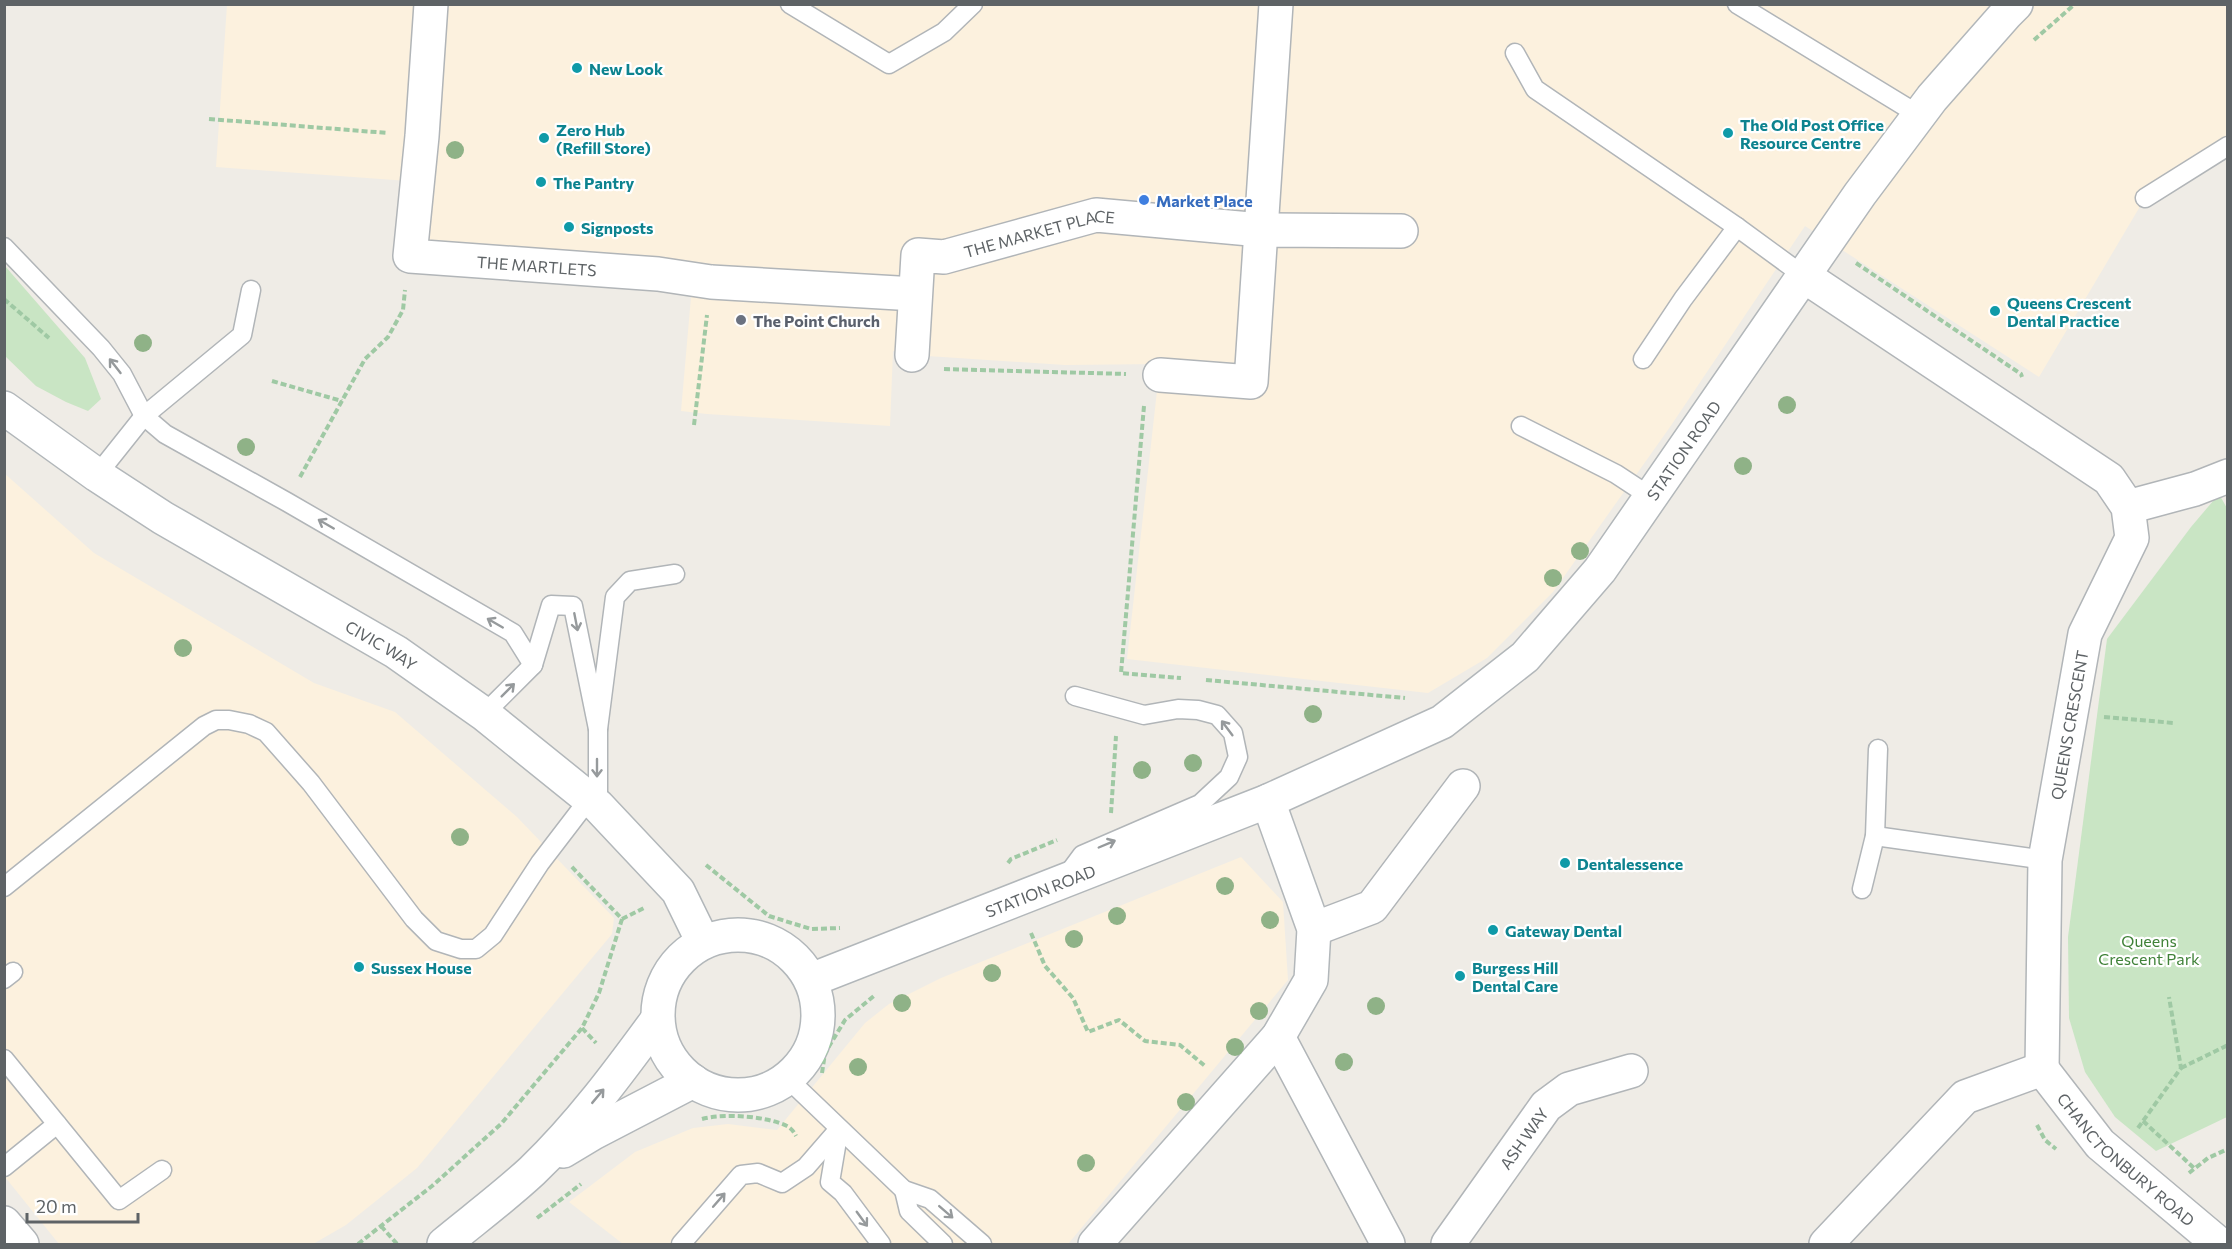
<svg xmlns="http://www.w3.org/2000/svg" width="2232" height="1249" viewBox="0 0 2232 1249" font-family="Commissioner,sans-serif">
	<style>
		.commercial { fill: #fcf1de }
		.green { fill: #c9e5c4 }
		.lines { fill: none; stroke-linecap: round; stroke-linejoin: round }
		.lane-casing { stroke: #b1b5b8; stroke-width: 21 }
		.street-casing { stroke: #b1b5b8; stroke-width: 36 }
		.secondary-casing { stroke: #b2b7ba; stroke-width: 36 }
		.path { stroke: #9fc9a4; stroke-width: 4; stroke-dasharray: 6 3; stroke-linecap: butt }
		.lane { stroke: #fff; stroke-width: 18 }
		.street { stroke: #fff; stroke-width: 33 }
		.secondary { stroke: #fff; stroke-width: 33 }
		.tree { fill: #8fb287 }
		.oneway { stroke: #969a9c }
		.culture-dot { fill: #0f9aa8; stroke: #fff; stroke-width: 2 }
		.shop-dot { fill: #3f7fe0; stroke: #fff; stroke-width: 2 }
		.worship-dot { fill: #6b7280; stroke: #fff; stroke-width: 2 }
		.labels { text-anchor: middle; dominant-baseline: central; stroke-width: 4.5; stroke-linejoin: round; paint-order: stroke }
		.culture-label { font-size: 16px; font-weight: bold; fill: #0d838f; stroke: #fff; text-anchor: start }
		.shop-label { font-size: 16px; font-weight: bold; fill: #366cbe; stroke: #fff; text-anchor: start }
		.street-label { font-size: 16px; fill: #5e6366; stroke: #fff }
		.worship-label { font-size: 16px; font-weight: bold; fill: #5b616d; stroke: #fff; text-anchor: start }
		.park-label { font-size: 16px; fill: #408239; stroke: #fff }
	</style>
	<rect width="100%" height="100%" fill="#efece6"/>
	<!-- commercial -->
	<g class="commercial">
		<polygon points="227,5 2227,5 2227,146 2145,198 2039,377 1805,226 1670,427 1553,592 1487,658 1428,693 1127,659 1160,364 1065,365 912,355 893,351 890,426 707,414 681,411 692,286 400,262 408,181 216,167"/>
		<polygon points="4,473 94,553 314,683 395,712 517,817 614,918 612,934 417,1168 346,1225 313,1244 59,1244 5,1177"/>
		<polygon points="1241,857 1283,902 1288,980 1068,1244 623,1244 569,1202 635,1152 693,1128 728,1124 777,1130 865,1023 889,1004 941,978"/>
	</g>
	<!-- green -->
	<g class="green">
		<polygon points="5,266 85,358 101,399 88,411 66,402 36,386 5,356"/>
		<polygon points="2219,494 2228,510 2227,1117 2156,1151 2115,1117 2085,1072 2069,1018 2068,937 2107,639 2191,527"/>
	</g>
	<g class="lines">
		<!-- lane casing -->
		<g class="lane-casing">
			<g id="lane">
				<polyline points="790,4 889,64 944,32 973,4"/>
				<polyline points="1737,4 1919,115"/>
				<polyline points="1515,53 1535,89 1737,227 1804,276"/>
				<polyline points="2145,198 2228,146"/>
				<polyline points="4,247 101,348 122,374 144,416 165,434 287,502 513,633 533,665"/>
				<polyline points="1643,359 1683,299 1737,227"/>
				<polyline points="1521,426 1616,474 1651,497"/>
				<polyline points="97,475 144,416 242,335 251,290"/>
				<polyline points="484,714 533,665 551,605 573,606 598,729"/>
				<polyline points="598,806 598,729 615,597 630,581 675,574"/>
				<polyline points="1875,836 2045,860"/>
				<polyline points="1068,874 1082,855 1200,804 1229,777 1238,757 1233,733 1217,715 1198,710 1178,709 1144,715 1075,696"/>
				<polyline points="4,887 204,726 216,720 229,720 249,724 266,732 311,783 414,919 436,941 461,949 476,949 493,935 540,863 589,799"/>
				<polyline points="1862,889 1875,836 1878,749"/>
				<polyline points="4,979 13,972"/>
				<polyline points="4,1059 119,1200 162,1170"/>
				<polyline points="787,1078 904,1190 930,1199 982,1244"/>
				<polyline points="839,1129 830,1182 843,1193 881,1244"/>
				<polyline points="4,1167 57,1124"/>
				<polyline points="904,1190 909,1211 943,1244"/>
				<polyline points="681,1244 741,1175 758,1173 782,1183 806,1167 839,1129"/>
			</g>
		</g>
		<!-- street casing -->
		<g class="street-casing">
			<g id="street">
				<path id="s1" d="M431,4L422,136L410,256L658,274L711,282L915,294"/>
				<polyline points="1804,276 2109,479 2128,507 2132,538 2085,634 2045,860 2042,1069"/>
				<path id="s2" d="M912,355L918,255L944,257L1096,215L1261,230L1276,4"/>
				<polyline points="1160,375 1251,382 1261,230 1401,231"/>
				<polyline points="2128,507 2195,489 2228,476"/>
				<polyline points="1314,929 1372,907 1463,786"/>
				<polyline points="1278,1037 1388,1244"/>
				<path id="s3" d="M2042,1069L2100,1144L2219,1244"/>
				<polyline points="4,1223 22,1244"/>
				<path id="s4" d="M1448,1244L1546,1106L1569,1089L1631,1071"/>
				<polyline points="1826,1244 1965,1097 2042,1069"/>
			</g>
		</g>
		<!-- secondary casing -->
		<g class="secondary-casing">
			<g id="secondary">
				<path id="s5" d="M4,408L97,475L163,518L396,652L484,714L598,806L678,891L703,942"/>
				<circle cx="738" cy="1015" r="80"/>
				<path id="s6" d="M811,980L1268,801L1442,722L1525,657L1600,570L1860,194L1932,98L2006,14L2016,4"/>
				<polyline points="563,1151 593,1133 693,1081"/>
				<path d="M444,1244C473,1220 504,1197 532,1171C579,1126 619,1072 657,1020"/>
				<polyline points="1095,1244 1278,1037 1311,980 1314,929 1268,801"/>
			</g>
		</g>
		<!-- path -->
		<g class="path">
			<polyline points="2034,40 2075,4"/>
			<polyline points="209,119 388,133"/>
			<polyline points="1856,263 2021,374 2022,377"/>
			<polyline points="4,299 49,338"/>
			<polyline points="944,369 1126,374"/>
			<polyline points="272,381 342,401"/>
			<polyline points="1144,406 1121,673 1181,678"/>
			<polyline points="694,425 707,315"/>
			<polyline points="300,477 365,359 388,337 403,310 405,290"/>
			<polyline points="1206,680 1405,698"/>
			<polyline points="2104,717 2174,723"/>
			<polyline points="1111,813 1116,736"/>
			<polyline points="1008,863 1011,859 1057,840"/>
			<polyline points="706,865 769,916 811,929 840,928"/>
			<polyline points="622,919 646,907"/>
			<polyline points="1031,933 1045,966 1073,998 1088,1032 1119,1020 1145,1041 1180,1045 1205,1066"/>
			<polyline points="582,1028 596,1043"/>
			<polyline points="2181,1068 2228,1045"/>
			<polyline points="822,1073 825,1053 845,1020 875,995"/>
			<path d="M702,1119C724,1113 766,1116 787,1126C791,1128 794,1132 796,1136"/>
			<polyline points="2143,1121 2194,1168"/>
			<polyline points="2037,1125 2045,1140 2056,1149"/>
			<polyline points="2138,1128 2181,1068 2169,997"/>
			<polyline points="2189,1173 2208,1158 2228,1149"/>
			<polyline points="537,1218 581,1184"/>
			<polyline points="381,1226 397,1244"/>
			<polyline points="358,1244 432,1186 501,1124 582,1028 599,993 622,919 571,866"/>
		</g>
		<!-- lane -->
		<use href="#lane" class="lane"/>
		<!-- street -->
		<use href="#street" class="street"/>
		<!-- secondary -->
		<use href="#secondary" class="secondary"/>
	</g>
	<!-- trees -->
	<g class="tree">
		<circle cx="455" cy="150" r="9"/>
		<circle cx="143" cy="343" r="9"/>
		<circle cx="1787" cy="405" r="9"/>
		<circle cx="246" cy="447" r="9"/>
		<circle cx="1743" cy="466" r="9"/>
		<circle cx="1580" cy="551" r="9"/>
		<circle cx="1553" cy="578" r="9"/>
		<circle cx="183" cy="648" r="9"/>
		<circle cx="1313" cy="714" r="9"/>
		<circle cx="1193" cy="763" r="9"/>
		<circle cx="1142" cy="770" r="9"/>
		<circle cx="460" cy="837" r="9"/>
		<circle cx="1225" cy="886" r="9"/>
		<circle cx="1117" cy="916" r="9"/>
		<circle cx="1270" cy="920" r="9"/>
		<circle cx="1074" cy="939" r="9"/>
		<circle cx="992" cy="973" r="9"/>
		<circle cx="902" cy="1003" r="9"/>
		<circle cx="1376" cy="1006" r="9"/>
		<circle cx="1259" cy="1011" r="9"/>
		<circle cx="1235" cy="1047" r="9"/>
		<circle cx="1344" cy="1062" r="9"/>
		<circle cx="858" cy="1067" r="9"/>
		<circle cx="1186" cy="1102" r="9"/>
		<circle cx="1086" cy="1163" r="9"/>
	</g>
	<!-- one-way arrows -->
	<defs><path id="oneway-shaft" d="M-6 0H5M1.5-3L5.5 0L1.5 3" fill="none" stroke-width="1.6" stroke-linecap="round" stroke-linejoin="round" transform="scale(1.5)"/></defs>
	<g class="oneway">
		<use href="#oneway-shaft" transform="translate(115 366) rotate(-128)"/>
		<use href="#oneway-shaft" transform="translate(326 524) rotate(-150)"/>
		<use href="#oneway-shaft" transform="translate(576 622) rotate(79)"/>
		<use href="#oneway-shaft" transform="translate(495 623) rotate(-150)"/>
		<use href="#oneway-shaft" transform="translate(508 690) rotate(-45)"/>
		<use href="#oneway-shaft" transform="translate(1227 728) rotate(-127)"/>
		<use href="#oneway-shaft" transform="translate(597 768) rotate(90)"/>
		<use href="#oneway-shaft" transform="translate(1107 844) rotate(-23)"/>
		<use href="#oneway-shaft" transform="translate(598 1096) rotate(-50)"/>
		<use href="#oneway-shaft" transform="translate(719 1200) rotate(-49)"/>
		<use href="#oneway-shaft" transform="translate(946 1212) rotate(41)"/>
		<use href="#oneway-shaft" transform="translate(862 1219) rotate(54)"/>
	</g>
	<!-- markers -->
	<g class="culture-dot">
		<circle cx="577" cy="68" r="6"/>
		<circle cx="1728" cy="133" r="6"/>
		<circle cx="544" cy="138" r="6"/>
		<circle cx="541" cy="182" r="6"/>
		<circle cx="569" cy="227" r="6"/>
		<circle cx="1995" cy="311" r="6"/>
		<circle cx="1565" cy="863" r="6"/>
		<circle cx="1493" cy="930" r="6"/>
		<circle cx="359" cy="967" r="6"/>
		<circle cx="1460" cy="976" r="6"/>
	</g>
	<circle class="shop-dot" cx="1144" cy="200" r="6"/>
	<circle class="worship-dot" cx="741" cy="320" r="6"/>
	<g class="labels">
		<!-- culture labels -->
		<g class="culture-label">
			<text x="589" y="68">New Look</text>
			<text x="1740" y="124">The Old Post Office<tspan x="1740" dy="18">Resource Centre</tspan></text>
			<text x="556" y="129">Zero Hub<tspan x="556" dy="18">(Refill Store)</tspan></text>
			<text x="553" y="182">The Pantry</text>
			<text x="581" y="227">Signposts</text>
			<text x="2007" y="302">Queens Crescent<tspan x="2007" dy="18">Dental Practice</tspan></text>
			<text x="1577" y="863">Dentalessence</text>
			<text x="1505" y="930">Gateway Dental</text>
			<text x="371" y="967">Sussex House</text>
			<text x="1472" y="967">Burgess Hill<tspan x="1472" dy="18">Dental Care</tspan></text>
		</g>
		<!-- shop labels -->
		<g class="shop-label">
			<text x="1156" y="200">Market Place</text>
		</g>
		<!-- street labels -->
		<g class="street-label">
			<text stroke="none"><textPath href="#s2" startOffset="225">THE MARKET PLACE</textPath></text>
			<text stroke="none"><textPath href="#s1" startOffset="380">THE MARTLETS</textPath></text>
			<text stroke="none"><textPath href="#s6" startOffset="1048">STATION ROAD</textPath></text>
			<text stroke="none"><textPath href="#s5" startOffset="446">CIVIC WAY</textPath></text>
			<text transform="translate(2069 725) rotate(-80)">QUEENS CRESCENT</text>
			<text stroke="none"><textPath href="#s6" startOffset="246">STATION ROAD</textPath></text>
			<text stroke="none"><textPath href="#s4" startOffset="130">ASH WAY</textPath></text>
			<text stroke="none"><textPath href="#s3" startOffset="124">CHANCTONBURY ROAD</textPath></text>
		</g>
		<!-- worship labels -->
		<g class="worship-label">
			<text x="753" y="320">The Point Church</text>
		</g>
		<!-- park labels -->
		<g class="park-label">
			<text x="2149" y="940">Queens<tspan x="2149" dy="18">Crescent Park</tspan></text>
		</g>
	</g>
	<!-- border -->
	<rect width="2232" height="1249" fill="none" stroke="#5e6366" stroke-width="12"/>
	<!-- scale -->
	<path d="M27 1213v9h111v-9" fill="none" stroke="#5e6366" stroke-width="3"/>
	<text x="36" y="1213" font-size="18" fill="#5e6366" stroke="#ffffff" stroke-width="4.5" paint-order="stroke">20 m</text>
</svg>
